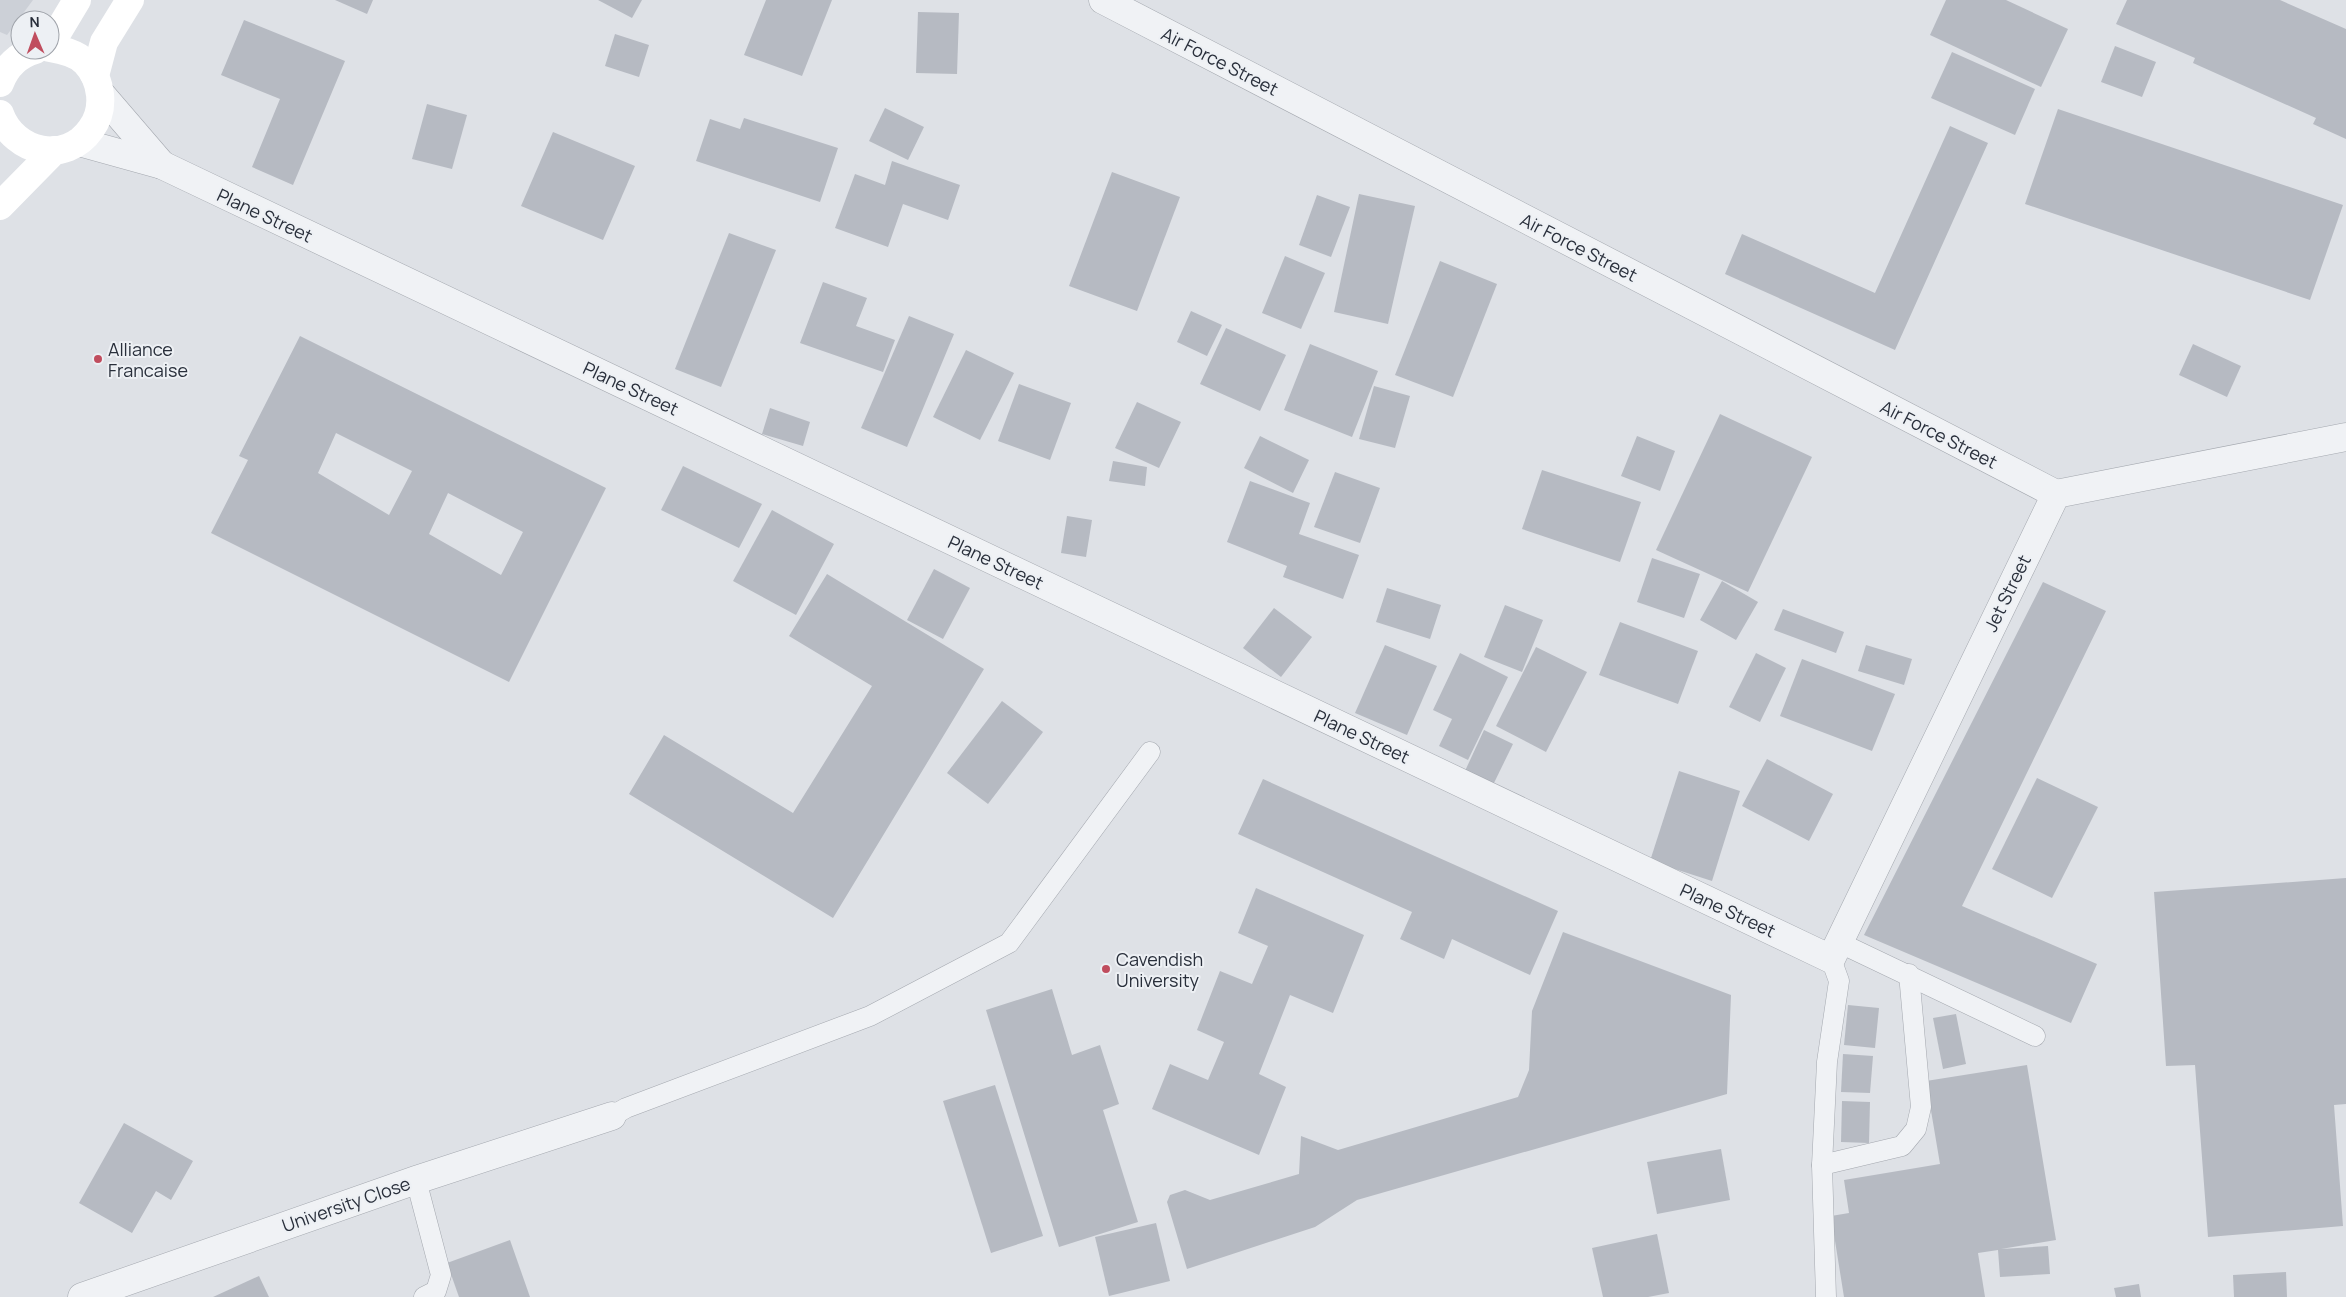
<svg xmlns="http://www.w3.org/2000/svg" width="2346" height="1297" viewBox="0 0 2346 1297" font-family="Manrope,sans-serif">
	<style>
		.built { fill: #ccd0d7 }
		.building { fill: #b6bac2; fill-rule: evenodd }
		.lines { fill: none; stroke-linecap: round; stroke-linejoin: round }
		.lane-casing { stroke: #a4a8af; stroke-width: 21 }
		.street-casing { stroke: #a4a8af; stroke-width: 29 }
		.lane { stroke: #f0f2f5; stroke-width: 20 }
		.street { stroke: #f0f2f5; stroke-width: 28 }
		.secondary { stroke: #fff; stroke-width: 28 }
		.poi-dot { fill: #c04d5e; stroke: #edf0f4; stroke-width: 2 }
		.labels { text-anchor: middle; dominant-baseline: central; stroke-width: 4; stroke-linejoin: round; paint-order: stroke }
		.street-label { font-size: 18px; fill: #292f3b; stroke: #edf0f4 }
		.poi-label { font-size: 18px; fill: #292f3b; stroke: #edf0f4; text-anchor: start }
	</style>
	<rect width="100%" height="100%" fill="#dee1e6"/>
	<!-- built -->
	<polygon class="built" points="0,0 33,0 7,35 0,32"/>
	<!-- building -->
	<g class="building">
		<polygon points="335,0 373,0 367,14"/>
		<polygon points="598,0 642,0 632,18"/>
		<polygon points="766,0 832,0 802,76 744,55"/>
		<polygon points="1946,0 2006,0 2068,29 2041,87 1930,35"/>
		<polygon points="2127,0 2280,0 2346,29 2346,139 2313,124 2316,118 2193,63 2195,58 2116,24"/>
		<polygon points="918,12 959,13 957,74 916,73"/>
		<polygon points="244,20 345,61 293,185 252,167 280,99 221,75"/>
		<polygon points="615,34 649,45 639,77 605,66"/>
		<polygon points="2115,46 2156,62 2142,97 2101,82"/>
		<polygon points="1952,52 2035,89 2015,135 1931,98"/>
		<polygon points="427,104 467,115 452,169 412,159"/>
		<polygon points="885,108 924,127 908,160 869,141"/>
		<polygon points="2058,109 2343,205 2310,300 2025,204"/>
		<polygon points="744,118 838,148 820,202 696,161 710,119 740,129"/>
		<polygon points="1950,126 1988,143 1895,350 1725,274 1742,234 1875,293"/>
		<polygon points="553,132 635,166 603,240 521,206"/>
		<polygon points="892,161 960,185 948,220 903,204 888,247 835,228 855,174 885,185"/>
		<polygon points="1112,172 1180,197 1137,311 1069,286"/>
		<polygon points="1359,194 1415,206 1388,324 1334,312"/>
		<polygon points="1317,195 1350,207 1331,257 1299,245"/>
		<polygon points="729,233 776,250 721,387 675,369"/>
		<polygon points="1285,256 1325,273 1301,329 1262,313"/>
		<polygon points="1440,261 1497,284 1453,397 1395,375"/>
		<polygon points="823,282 867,298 856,326 895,340 883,372 800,343"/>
		<polygon points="1191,311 1222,325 1207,356 1177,342"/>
		<polygon points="909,316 954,334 907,447 861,428"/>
		<polygon points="1226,328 1286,355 1260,411 1200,384"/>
		<path d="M300,336L606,488L509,682L211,533L248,460L239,456ZM336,433L412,471L389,515L318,473ZM448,493L523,532L501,575L429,534Z"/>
		<polygon points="1310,344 1378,371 1352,437 1284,410"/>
		<polygon points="2193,344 2241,366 2227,397 2179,375"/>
		<polygon points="966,350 1014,373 980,440 933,417"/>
		<polygon points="1019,384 1071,403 1050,460 998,441"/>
		<polygon points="1374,386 1410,396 1395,448 1359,439"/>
		<polygon points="1137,402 1181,422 1159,468 1115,448"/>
		<polygon points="770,408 810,422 803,446 762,434"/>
		<polygon points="1720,414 1812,457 1748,592 1656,550"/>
		<polygon points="1260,436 1309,460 1293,493 1244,468"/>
		<polygon points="1637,436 1675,451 1660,491 1621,476"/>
		<polygon points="1113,461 1147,467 1145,486 1109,481"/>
		<polygon points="683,466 762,504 739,548 661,510"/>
		<polygon points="1542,470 1641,502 1620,562 1522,529"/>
		<polygon points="1335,472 1380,488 1360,543 1314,527"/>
		<polygon points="1250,481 1310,503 1299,534 1359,555 1343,599 1283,577 1287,566 1227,542"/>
		<polygon points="772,510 834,544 796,615 733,581"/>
		<polygon points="1067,516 1092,520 1086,557 1061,553"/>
		<polygon points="1652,558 1700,574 1684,618 1637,602"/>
		<polygon points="934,569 970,588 943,639 907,620"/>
		<polygon points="827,574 984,669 833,918 629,794 664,735 793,813 872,686 789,636"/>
		<polygon points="1722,581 1758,602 1736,640 1700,620"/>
		<polygon points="2043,582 2106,611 1962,906 2097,964 2071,1023 1864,935"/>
		<polygon points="1387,588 1441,605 1430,639 1376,622"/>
		<polygon points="1505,605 1543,620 1522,672 1484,657"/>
		<polygon points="1274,608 1312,637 1281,677 1243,648"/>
		<polygon points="1783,609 1844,632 1836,653 1774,630"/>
		<polygon points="1620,622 1698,651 1678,704 1599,675"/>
		<polygon points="1385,645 1437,666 1407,735 1355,713"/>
		<polygon points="1866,645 1912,659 1904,685 1858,671"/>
		<polygon points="1536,647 1587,672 1546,752 1496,726"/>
		<polygon points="1460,653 1508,677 1468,760 1439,746 1452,719 1433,710"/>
		<polygon points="1756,653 1786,668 1760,722 1729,707"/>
		<polygon points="1802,659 1895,694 1872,751 1780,716"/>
		<polygon points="1002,701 1043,732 988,804 947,773"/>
		<polygon points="1484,730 1513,744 1493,785 1465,771"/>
		<polygon points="1767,759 1833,794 1809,841 1742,806"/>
		<polygon points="1679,771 1740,791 1712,881 1650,861"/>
		<polygon points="2037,778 2098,807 2052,898 1992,869"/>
		<polygon points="1263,779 1558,911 1530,975 1452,939 1444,959 1400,939 1412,912 1238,834"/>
		<polygon points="2346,878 2346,1104 2334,1105 2343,1226 2208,1237 2195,1065 2166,1066 2154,892"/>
		<polygon points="1256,888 1364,935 1333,1013 1290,995 1259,1074 1286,1087 1259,1155 1152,1109 1170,1064 1208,1080 1224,1042 1197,1030 1220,971 1252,984 1268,946 1238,933"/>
		<polygon points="1563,932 1731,995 1727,1094 1357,1200 1315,1227 1187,1269 1167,1202 1170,1195 1185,1190 1210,1200 1299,1174 1301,1136 1338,1150 1518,1097 1529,1070 1532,1011"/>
		<polygon points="1052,989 1072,1055 1100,1045 1119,1104 1103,1110 1138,1222 1059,1247 986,1010"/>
		<polygon points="1848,1005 1879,1008 1875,1048 1844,1045"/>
		<polygon points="1956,1014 1966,1064 1943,1069 1933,1018"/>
		<polygon points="1843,1054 1873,1056 1870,1093 1841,1092"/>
		<polygon points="2027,1065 2056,1240 2001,1249 2048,1246 2050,1274 2000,1277 1998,1250 1978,1253 1985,1297 1844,1297 1831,1216 1849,1213 1844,1180 1940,1164 1926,1081"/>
		<polygon points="995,1085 1043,1236 991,1253 943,1101"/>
		<polygon points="1842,1101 1870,1102 1869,1143 1841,1142"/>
		<polygon points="124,1123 193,1161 171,1200 156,1191 132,1233 79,1203"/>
		<polygon points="1721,1149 1730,1200 1657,1214 1647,1162"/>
		<polygon points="1156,1223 1170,1281 1109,1296 1095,1237"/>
		<polygon points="1657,1234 1669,1293 1648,1297 1603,1297 1592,1248"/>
		<polygon points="510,1240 530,1297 459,1297 447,1263"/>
		<polygon points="2286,1272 2287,1297 2234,1297 2233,1275"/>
		<polygon points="259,1276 269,1297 213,1297"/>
		<polygon points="2139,1284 2141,1297 2116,1297 2114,1288"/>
	</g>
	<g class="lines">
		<!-- lane casing -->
		<g class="lane-casing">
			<g id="lane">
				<polyline points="1838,942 2035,1036"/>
				<polyline points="612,1116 626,1108 870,1016 1009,943 1150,752"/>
				<polyline points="1822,1165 1902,1146 1916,1129 1921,1107 1909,974"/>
				<polyline points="416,1180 441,1275 436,1291 424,1297"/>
				<polyline points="1826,1297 1822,1165 1827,1062 1839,981 1831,959"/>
			</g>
		</g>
		<!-- street casing -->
		<g class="street-casing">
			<g id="street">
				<polyline points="1103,0 2056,494"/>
				<polyline points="101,94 162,165"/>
				<polyline points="79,142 162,165 1831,959 2056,494 2346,437"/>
				<polyline points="82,1297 416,1180 612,1116"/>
			</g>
		</g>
		<!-- lane -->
		<use href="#lane" class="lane"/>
		<!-- street -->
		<use href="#street" class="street"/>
		<!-- secondary -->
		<g class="secondary">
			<polyline points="50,38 59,30 77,0"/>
			<polyline points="95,76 104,42 130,0"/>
			<path d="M0,83C6,67 18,55 35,50"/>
			<path d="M0,114C14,153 66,165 91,129C106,109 102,80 85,62C76,53 62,50 50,48"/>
			<polyline points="0,206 55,150"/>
		</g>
	</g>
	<!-- markers -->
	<g class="poi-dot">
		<circle cx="98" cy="359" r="5"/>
		<circle cx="1106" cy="969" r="5"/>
	</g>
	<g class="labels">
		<!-- street labels -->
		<g class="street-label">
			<text transform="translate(1220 61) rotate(27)">Air Force Street</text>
			<text transform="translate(265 215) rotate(25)">Plane Street</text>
			<text transform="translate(1579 247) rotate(27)">Air Force Street</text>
			<text transform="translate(631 388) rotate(25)">Plane Street</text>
			<text transform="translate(1939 434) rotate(27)">Air Force Street</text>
			<text transform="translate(996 562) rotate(25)">Plane Street</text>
			<text transform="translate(2007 593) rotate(-64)">Jet Street</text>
			<text transform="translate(1362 736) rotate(25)">Plane Street</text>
			<text transform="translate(1728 910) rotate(25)">Plane Street</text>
			<text transform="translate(346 1204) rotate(-19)">University Close</text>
		</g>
		<!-- poi labels -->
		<g class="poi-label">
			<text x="108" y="349">Alliance<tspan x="108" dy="21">Francaise</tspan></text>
			<text x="1116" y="959">Cavendish<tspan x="1116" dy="21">University</tspan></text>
		</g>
	</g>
	<!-- north arrow -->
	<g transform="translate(35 35) rotate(358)"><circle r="24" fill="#edf0f4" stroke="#9fa3aa"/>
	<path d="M0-4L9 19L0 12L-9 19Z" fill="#c04d5e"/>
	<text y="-8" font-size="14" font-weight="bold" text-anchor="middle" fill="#292f3b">N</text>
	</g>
</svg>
